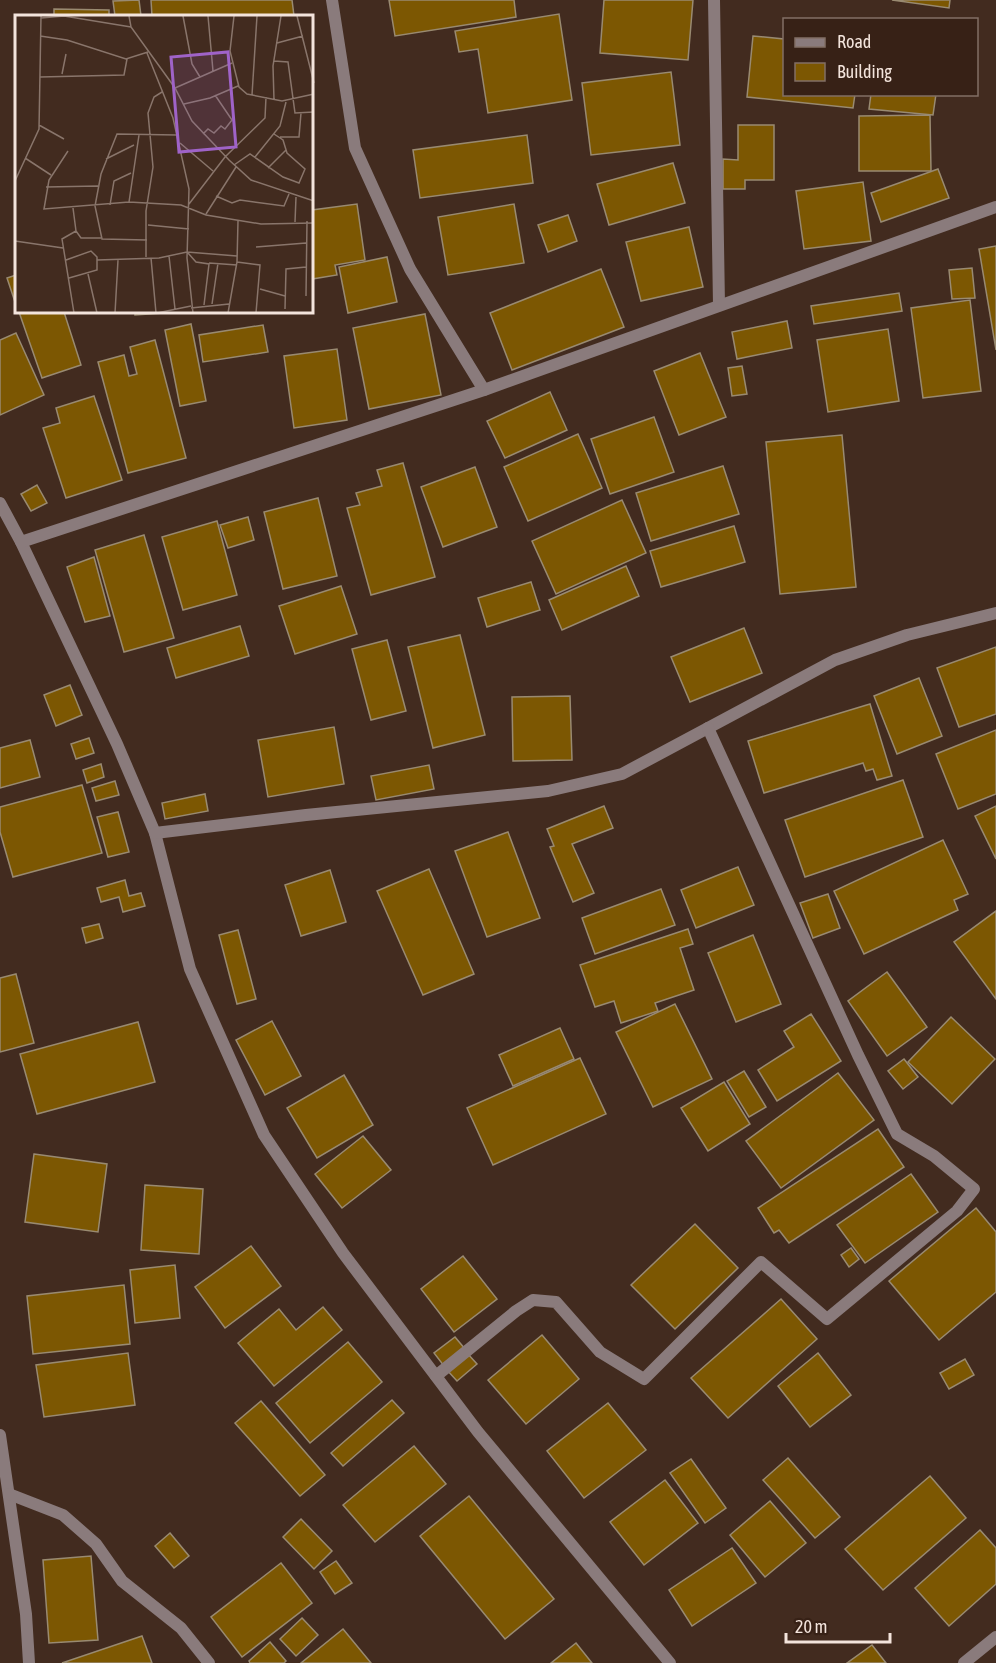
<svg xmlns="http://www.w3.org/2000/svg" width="996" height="1663" viewBox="0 0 996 1663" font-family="'Asap Condensed',sans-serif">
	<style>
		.building { fill: #7c5702; stroke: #998a71; stroke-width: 1.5 }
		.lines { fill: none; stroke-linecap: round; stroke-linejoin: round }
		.minor { stroke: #8a7b7c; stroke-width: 12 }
		.inset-road { fill: none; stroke: #89756b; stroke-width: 1.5 }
		.view { fill: #9f63c8; fill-opacity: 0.15; stroke: #9f63c8; stroke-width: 3 }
		.inset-edge { fill: none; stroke: #f3e4dc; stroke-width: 3 }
	</style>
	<rect width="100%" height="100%" fill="#422b1f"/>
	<!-- building -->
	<g class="building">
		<polygon points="139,0 141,16 115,16 113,1"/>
		<polygon points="151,0 292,0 294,16 152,16"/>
		<polygon points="389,0 514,0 516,17 395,36"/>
		<polygon points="604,0 693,0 688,60 600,53"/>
		<polygon points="892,0 950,0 949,8"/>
		<polygon points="54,9 109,10 109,16 54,16"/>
		<polygon points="559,14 572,100 488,113 478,49 459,52 455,31"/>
		<polygon points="753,36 784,39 784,94 855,94 853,108 747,97"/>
		<polygon points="671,72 680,145 591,155 582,83"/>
		<polygon points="871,94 936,94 933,115 869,109"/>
		<polygon points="930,115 931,171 859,171 859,116"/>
		<polygon points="738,125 774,125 774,180 745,180 745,189 723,189 723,159 738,160"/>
		<polygon points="527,135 533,183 420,198 413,150"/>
		<polygon points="673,163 685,203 609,225 597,184"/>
		<polygon points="938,169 949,198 881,222 871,193"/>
		<polygon points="863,182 871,241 804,249 796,191"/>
		<polygon points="357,204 365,260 335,265 337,275 312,279 312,210"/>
		<polygon points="514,204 524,263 448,275 438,217"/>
		<polygon points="568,215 577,241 548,252 538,225"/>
		<polygon points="689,227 703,287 641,301 626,242"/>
		<polygon points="996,246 996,350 979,249"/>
		<polygon points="387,257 397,302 348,313 339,267"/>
		<polygon points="972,268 975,298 952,299 949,270"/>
		<polygon points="601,269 624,327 512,370 490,313"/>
		<polygon points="16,275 16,305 7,278"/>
		<polygon points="899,293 902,311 814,324 811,306"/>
		<polygon points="970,300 981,391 923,398 911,308"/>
		<polygon points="19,312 64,312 81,365 42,378"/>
		<polygon points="135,312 179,312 135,315"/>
		<polygon points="425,314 441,395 369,409 353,328"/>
		<polygon points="787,321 792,348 737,359 732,332"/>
		<polygon points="191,324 206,401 180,406 165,330"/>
		<polygon points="263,325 268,352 203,362 199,335"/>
		<polygon points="888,329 899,401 828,412 817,340"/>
		<polygon points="16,333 44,395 0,415 0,340"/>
		<polygon points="155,340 186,458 128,473 98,362 124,355 129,376 137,374 130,347"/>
		<polygon points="337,349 347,420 294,428 284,356"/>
		<polygon points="700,353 726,417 679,435 654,371"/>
		<polygon points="742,366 747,394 732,396 728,368"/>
		<polygon points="550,392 567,430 505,458 487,421"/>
		<polygon points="94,396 122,480 66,498 43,428 60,423 56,408"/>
		<polygon points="654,417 674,472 610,494 591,439"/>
		<polygon points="578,434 602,488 528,521 504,467"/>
		<polygon points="842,435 856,587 780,594 766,442"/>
		<polygon points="403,463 435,577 371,595 347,508 360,505 356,493 382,486 377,470"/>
		<polygon points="723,466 739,514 651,541 636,493"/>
		<polygon points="475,467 497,527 443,547 421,487"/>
		<polygon points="37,485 47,503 31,511 21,494"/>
		<polygon points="318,498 337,576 283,589 264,512"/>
		<polygon points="622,500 646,553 556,594 532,541"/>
		<polygon points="248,517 254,540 228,548 220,525"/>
		<polygon points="217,521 237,595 183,610 162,537"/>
		<polygon points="734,526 745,562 661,587 650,551"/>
		<polygon points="144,535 174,638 124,652 95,550"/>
		<polygon points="94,557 110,616 85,622 67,567"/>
		<polygon points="626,566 639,596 562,630 549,600"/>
		<polygon points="531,582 540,610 487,627 478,598"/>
		<polygon points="341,586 357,634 295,654 279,606"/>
		<polygon points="240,626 249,656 176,678 167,648"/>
		<polygon points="744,628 762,673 690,702 671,657"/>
		<polygon points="460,635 485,735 433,748 408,647"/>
		<polygon points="387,640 406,711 371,720 352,649"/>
		<polygon points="996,647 996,714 959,727 937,668"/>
		<polygon points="919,678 942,736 897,754 874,696"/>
		<polygon points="70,685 82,715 56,726 44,695"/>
		<polygon points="570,696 572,760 513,761 512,697"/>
		<polygon points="870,704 892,776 877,780 873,769 866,771 863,763 764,793 748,741"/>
		<polygon points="334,727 344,784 268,797 258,740"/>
		<polygon points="996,730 996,794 958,809 936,754"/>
		<polygon points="89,738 94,753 76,759 71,744"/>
		<polygon points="30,740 40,777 0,788 0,748"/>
		<polygon points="101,764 104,777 87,783 83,770"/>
		<polygon points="429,765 434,789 376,800 371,776"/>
		<polygon points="903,780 923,837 805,877 785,820"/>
		<polygon points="115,781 119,795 96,801 92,788"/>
		<polygon points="82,785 102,853 13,877 0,832 0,807"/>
		<polygon points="205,794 208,811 165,819 162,803"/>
		<polygon points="604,806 613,828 572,844 594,893 573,902 550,847 554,846 547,829"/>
		<polygon points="996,806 996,859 975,816"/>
		<polygon points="118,812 129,852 108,857 97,817"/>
		<polygon points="508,832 540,918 487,937 455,851"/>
		<polygon points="943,840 968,894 954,900 958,910 864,954 834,891"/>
		<polygon points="738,867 754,905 696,928 681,890"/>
		<polygon points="429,869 474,974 423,995 377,891"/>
		<polygon points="330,870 346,922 301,936 285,885"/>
		<polygon points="125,880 129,896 141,893 145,906 123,912 119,897 101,902 97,888"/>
		<polygon points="661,889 675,925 595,954 582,918"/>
		<polygon points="828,894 840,928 813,938 800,903"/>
		<polygon points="996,911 996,999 954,942"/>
		<polygon points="99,924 103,938 86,943 82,928"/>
		<polygon points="688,929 693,944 680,948 694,990 655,1003 658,1011 621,1023 614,1001 595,1007 580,965"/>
		<polygon points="238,930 256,999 237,1004 219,935"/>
		<polygon points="753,935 781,1004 736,1022 708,953"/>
		<polygon points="887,972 927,1027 887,1056 848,1001"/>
		<polygon points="16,974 34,1043 0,1052 0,978"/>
		<polygon points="675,1004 712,1079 653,1107 616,1032"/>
		<polygon points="811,1014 841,1061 777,1101 758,1070 794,1047 784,1031"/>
		<polygon points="951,1017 995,1059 952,1104 908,1062"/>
		<polygon points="272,1021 301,1076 265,1095 236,1040"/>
		<polygon points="138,1022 155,1082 37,1114 20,1054"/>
		<polygon points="560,1028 574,1059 513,1086 499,1055"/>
		<polygon points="580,1058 606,1114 493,1165 467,1108"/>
		<polygon points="904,1059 918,1077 903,1089 888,1071"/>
		<polygon points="744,1071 766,1107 749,1117 727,1081"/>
		<polygon points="838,1073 874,1120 781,1188 746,1141"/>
		<polygon points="344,1075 373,1125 317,1158 287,1108"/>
		<polygon points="724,1082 750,1124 708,1151 681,1108"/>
		<polygon points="878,1129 904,1167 789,1243 779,1230 774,1233 758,1208"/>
		<polygon points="363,1136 391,1170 342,1208 315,1174"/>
		<polygon points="34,1154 107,1164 98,1232 25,1222"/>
		<polygon points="911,1174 938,1212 865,1263 837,1225"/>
		<polygon points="145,1185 203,1189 199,1254 141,1250"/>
		<polygon points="976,1208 996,1232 996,1292 939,1340 889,1281"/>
		<polygon points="695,1224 738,1268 675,1329 631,1285"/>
		<polygon points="251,1246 281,1286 225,1328 195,1287"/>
		<polygon points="851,1248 859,1259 849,1267 841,1255"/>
		<polygon points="463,1256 497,1299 454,1332 421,1289"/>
		<polygon points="175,1265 180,1318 135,1323 130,1270"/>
		<polygon points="124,1285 130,1344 33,1354 27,1296"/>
		<polygon points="781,1299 817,1339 728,1418 691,1378"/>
		<polygon points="323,1307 342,1330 274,1386 238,1343 279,1309 296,1330"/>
		<polygon points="542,1335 579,1379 526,1424 488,1380"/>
		<polygon points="455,1337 465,1349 444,1366 434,1353"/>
		<polygon points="348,1342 382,1382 310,1443 276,1403"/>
		<polygon points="128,1353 135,1405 44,1417 36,1365"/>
		<polygon points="467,1353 477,1364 457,1381 447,1370"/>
		<polygon points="818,1353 851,1395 810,1427 778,1386"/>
		<polygon points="965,1359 974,1375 949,1389 940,1373"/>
		<polygon points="392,1400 404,1413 343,1466 331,1453"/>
		<polygon points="261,1401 325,1475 300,1496 235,1423"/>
		<polygon points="608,1403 646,1450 584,1498 547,1451"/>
		<polygon points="414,1446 446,1484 375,1542 343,1505"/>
		<polygon points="788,1458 840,1517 815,1538 763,1480"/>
		<polygon points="691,1459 726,1508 705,1523 670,1473"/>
		<polygon points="930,1476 966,1518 883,1590 845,1549"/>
		<polygon points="665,1480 698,1523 644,1565 610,1522"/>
		<polygon points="469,1496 554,1599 505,1639 420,1536"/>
		<polygon points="770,1501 806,1543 765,1577 730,1535"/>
		<polygon points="301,1519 332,1551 314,1569 283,1537"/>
		<polygon points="980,1530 996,1548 996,1584 949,1626 915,1588"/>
		<polygon points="170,1533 189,1556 174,1568 155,1546"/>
		<polygon points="732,1548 756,1583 692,1626 669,1590"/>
		<polygon points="91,1556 98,1640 49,1643 43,1560"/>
		<polygon points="336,1561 352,1583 335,1594 320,1572"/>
		<polygon points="281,1563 312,1603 242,1657 211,1617"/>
		<polygon points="302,1618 318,1635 296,1656 280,1639"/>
		<polygon points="343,1629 371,1663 301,1663"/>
		<polygon points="142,1636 152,1663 62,1663"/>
		<polygon points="270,1642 286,1661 284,1663 250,1663 249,1661"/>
		<polygon points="576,1643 592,1663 551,1663"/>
		<polygon points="872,1645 886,1663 847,1663"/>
	</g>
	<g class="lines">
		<!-- minor -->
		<g class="minor">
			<polyline points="332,0 355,148 410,269 484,390"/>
			<polyline points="714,0 719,305"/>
			<polyline points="0,503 21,542 117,744 155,833 190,969 264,1135 343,1253 478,1432 670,1663"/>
			<polyline points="21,542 484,390 996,207"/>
			<polyline points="155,833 306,815 548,791 622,774 835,660 907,635 996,613"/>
			<polyline points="436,1376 516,1311 533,1300 556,1302 600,1352 644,1379 761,1262 827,1319 957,1211 974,1189 934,1156 897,1134 858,1055 708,728"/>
			<polyline points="0,1435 26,1614 29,1663"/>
			<polyline points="9,1494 63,1515 96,1544 122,1581 181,1628 209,1663"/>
			<polyline points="964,1663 996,1637"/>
		</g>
	</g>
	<!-- overview -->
	<g transform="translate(15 15)">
		<rect width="298" height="298" fill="#422b1f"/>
		<path class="inset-road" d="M114,1L116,12L160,73L177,106L214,145L236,165L299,186M168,1L177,49L185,62M193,1L198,56M219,1L215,36L224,72L232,79L267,86L299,79M282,1L299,68M26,3L49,1L116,12M25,21L52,25L111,44L133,37M262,28L288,21M132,38L158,103L174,174L172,243L178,298M259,46L273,47L280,98L299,97M47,59L51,39M25,62L109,60L112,44M160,73L217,48M237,80L242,1M259,85L258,51L266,1M169,89L195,83L223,71M24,110L49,124M188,119L193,114L199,118L206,111L210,114L217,105L200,80M265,122H284L286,98M165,128L198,156M53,136L34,165L29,194L114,187L166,190L191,200L246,209L299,208M240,142L265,111L271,87M10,143L36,160M91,144L119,130M219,150L235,139L268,162L284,168L290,154L272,138L268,125L259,119M253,153L271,135M0,166L24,114L26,1M31,172L83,171M201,181L217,188L225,185L269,191L274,179M114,187L124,120M174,189L210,142L250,103L251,82M95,190L99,166L116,158M58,193L61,216L47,224L59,298M191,199L221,152M280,207L281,182M133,210L174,214M61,216L66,223H86M132,225L87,224L80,191L86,159L102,119L162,120M0,226L48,233M241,232L291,228M173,238L181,247L194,249L189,290M154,241L160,294M131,242V196L138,152L133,98L139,82L147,77M136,243L141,298M51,245L76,236L82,242V255L54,263M82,245L144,243L172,237L222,241M222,247L245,250L241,298M194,248L222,250M73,259L82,298M245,274L270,281M291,281L292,206M197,289L203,248M176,293L214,289M270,294L271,254L291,252M100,298L103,245M142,298L176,291M213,298L222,247L223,206"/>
		<path class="view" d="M213,37L221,132L164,137L156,42Z"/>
		<rect width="298" height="298" class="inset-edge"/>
	</g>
	<!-- legend -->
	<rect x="783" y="18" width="195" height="78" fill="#372116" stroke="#826f65" stroke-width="1.5"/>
	<rect x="795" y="38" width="30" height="9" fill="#8a7b7c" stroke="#826f65" stroke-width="1.5"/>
	<text x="837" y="48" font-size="18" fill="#f3e4dc">Road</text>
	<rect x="795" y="63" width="30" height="18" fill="#7c5702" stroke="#826f65" stroke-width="1.5"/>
	<text x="837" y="78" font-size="18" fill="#f3e4dc">Building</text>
	<!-- scale -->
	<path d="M786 1633v9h104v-9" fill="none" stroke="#f3e4dc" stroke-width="3"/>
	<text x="795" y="1633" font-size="18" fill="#f3e4dc" stroke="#372116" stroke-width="4.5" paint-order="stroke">20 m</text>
</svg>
